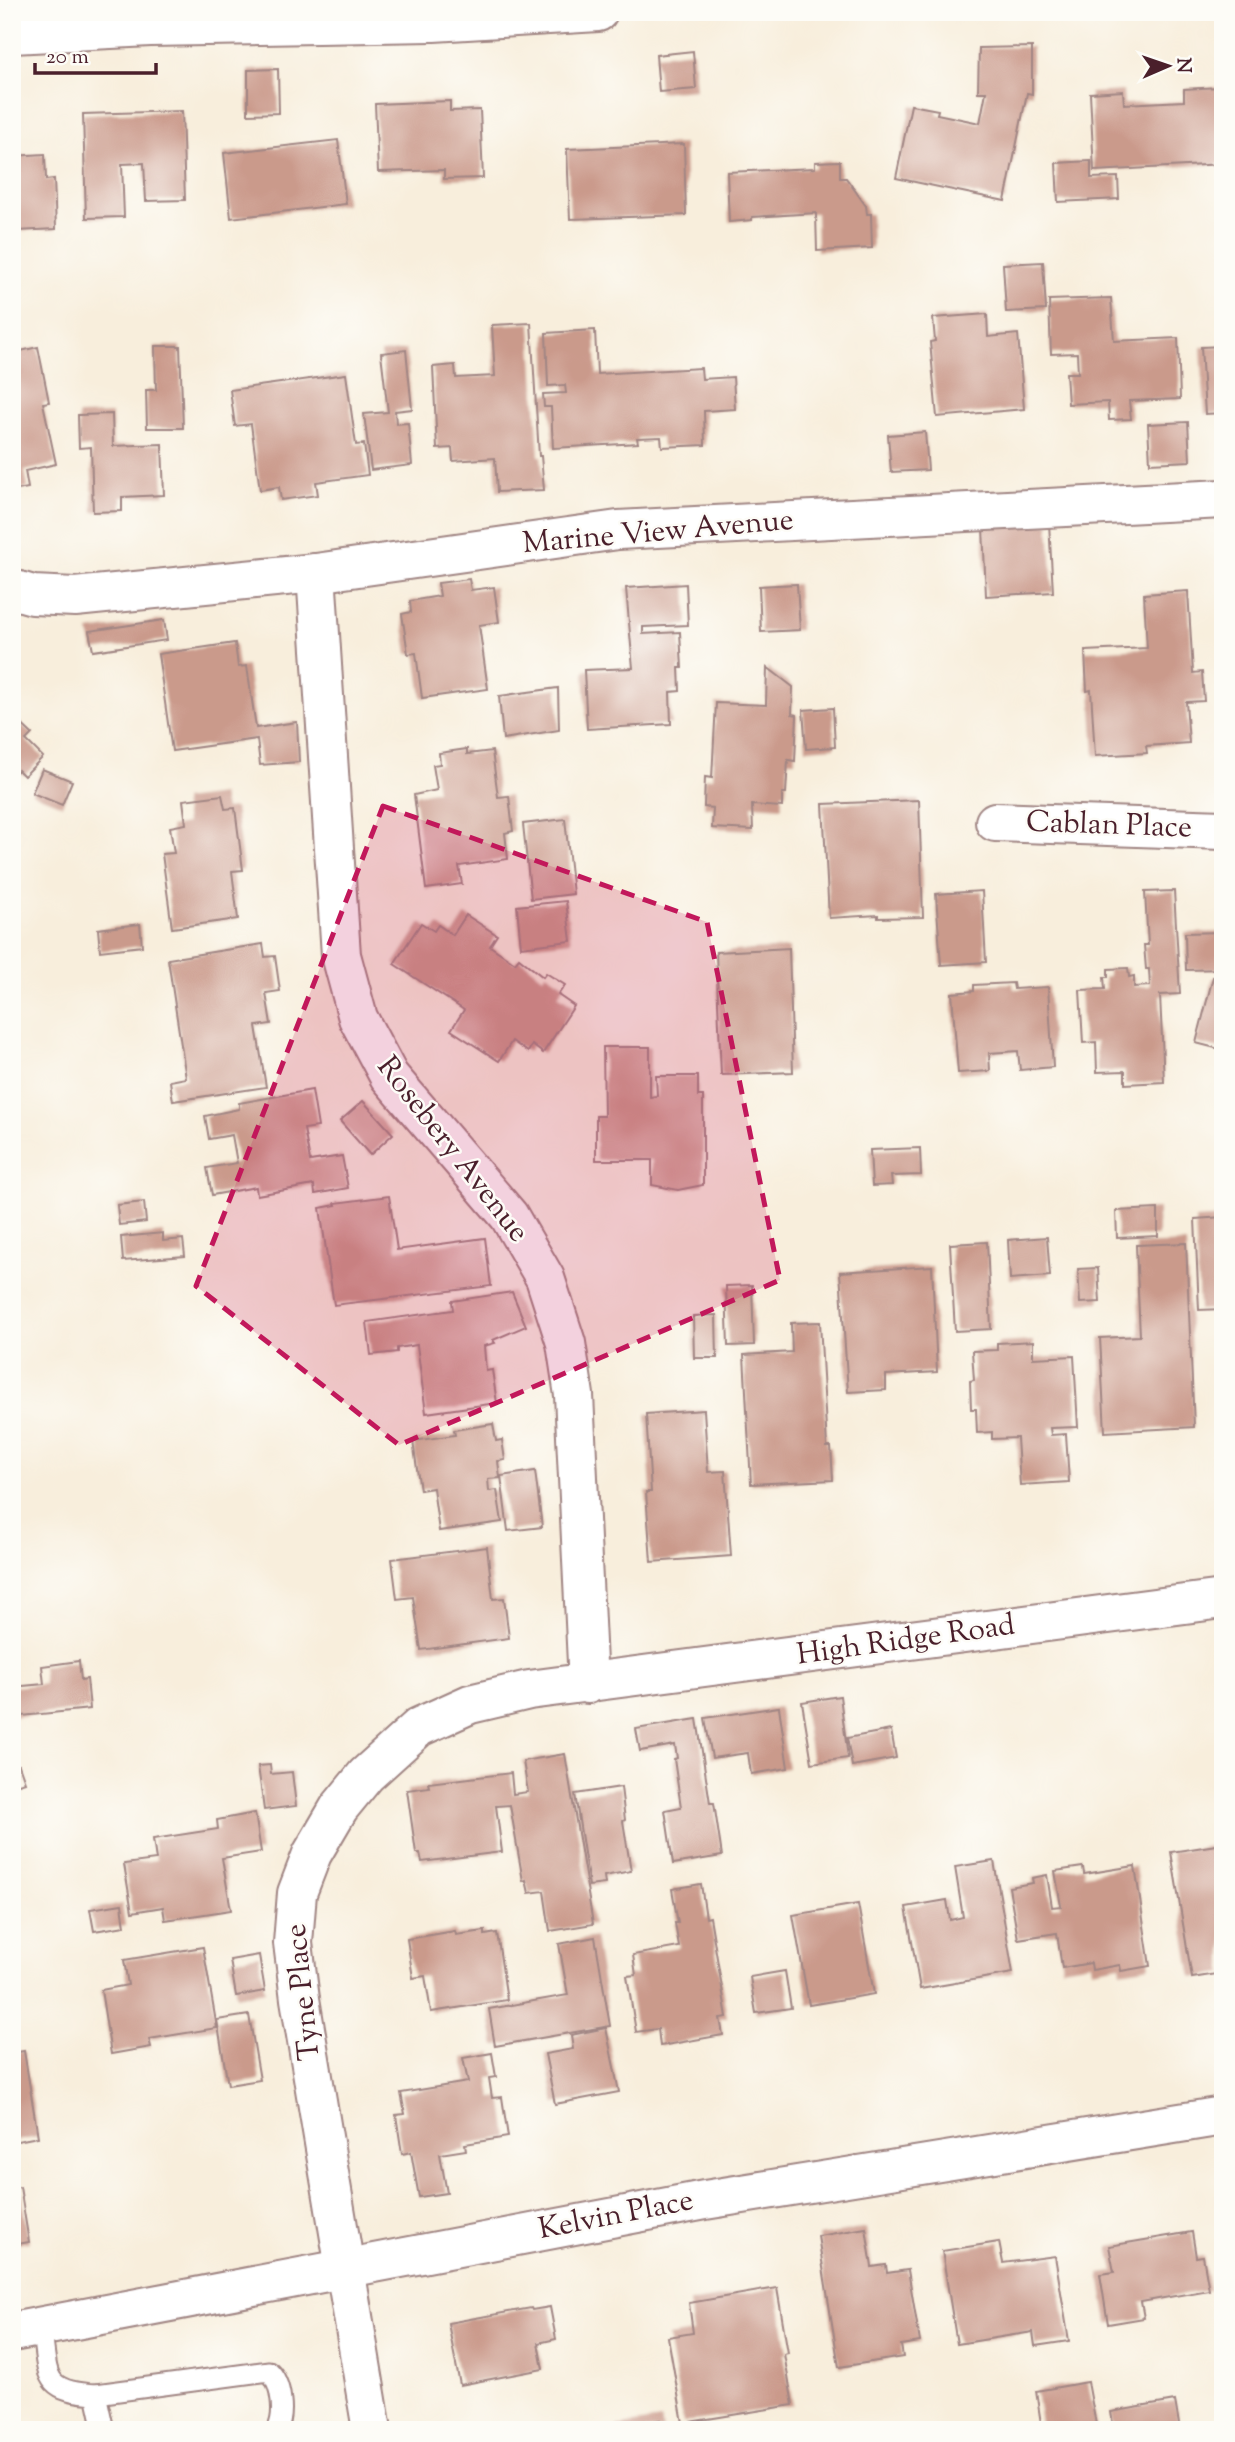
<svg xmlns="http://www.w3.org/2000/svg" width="1235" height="2442" viewBox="0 0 1235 2442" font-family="'Sorts Mill Goudy',serif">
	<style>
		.building { fill: #ca9a8b }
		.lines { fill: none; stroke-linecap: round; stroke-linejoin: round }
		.lane-casing { stroke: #a18684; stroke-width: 23 }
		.street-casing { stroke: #a18684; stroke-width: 42 }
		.lane { stroke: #fff; stroke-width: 19 }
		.street { stroke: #fff; stroke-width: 38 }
		.marked { fill: #c2185b; fill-opacity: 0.2; stroke: #c2185b; stroke-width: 5; stroke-dasharray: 14 9; stroke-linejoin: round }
		.labels { text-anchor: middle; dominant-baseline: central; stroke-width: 5; stroke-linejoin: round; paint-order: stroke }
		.street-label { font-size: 30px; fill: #4a1f2b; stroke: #fdfcf7 }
	</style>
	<rect width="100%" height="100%" fill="#fdfcf7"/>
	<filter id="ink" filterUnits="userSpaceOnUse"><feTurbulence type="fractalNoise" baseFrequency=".0143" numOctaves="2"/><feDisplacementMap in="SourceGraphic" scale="14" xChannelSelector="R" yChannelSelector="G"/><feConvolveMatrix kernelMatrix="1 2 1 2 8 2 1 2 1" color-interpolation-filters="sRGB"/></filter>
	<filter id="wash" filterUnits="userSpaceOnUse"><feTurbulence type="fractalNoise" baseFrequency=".00686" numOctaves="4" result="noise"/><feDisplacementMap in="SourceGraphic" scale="28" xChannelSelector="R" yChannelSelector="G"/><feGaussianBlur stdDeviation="1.57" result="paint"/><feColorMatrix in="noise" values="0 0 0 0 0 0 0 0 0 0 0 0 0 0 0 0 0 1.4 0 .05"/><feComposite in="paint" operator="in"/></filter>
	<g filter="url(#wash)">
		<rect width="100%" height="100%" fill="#f8eedc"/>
		<g id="blocks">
			<!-- building -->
			<g class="building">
				<polygon points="1032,47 1032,94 1027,93 1005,201 896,178 911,105 938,110 937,114 980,123 986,92 978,92 979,48"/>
				<polygon points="693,51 696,89 659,92 656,55"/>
				<polygon points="278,69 279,113 248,114 248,70"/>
				<polygon points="1219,87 1223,164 1094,171 1090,93 1123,91 1124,104 1184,101 1184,89"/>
				<polygon points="450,101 450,111 480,110 483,178 444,179 444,170 378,172 375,104"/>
				<polygon points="182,111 185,200 146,201 144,163 122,164 124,217 86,218 83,114"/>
				<polygon points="338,140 346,204 231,218 224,153"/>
				<polygon points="684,144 686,215 570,219 567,149"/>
				<polygon points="45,154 46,180 54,179 56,229 17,231 18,261 12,261 12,156"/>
				<polygon points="840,161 840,178 846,178 866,206 867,214 871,214 872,248 817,251 816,213 752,217 752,220 729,222 727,172 815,168 815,162"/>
				<polygon points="1091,161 1091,178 1118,177 1119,199 1058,202 1056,163"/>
				<polygon points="1043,262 1046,310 1006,312 1003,264"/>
				<polygon points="1111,298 1114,341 1178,338 1180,399 1129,401 1131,419 1109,420 1108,402 1068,404 1066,373 1078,373 1077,353 1051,354 1049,300"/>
				<polygon points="987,314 988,337 1018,334 1024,409 937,417 930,342 935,341 933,318"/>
				<polygon points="531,323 539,456 541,456 544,490 497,492 495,458 453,461 452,448 437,449 433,367 455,365 456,378 495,376 492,325"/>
				<polygon points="595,330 597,374 701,368 702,379 733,377 735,409 704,411 705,445 662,447 661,437 637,438 638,443 553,448 551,407 544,407 543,394 566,393 565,385 548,386 546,333"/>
				<polygon points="155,346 180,346 183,428 147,428 146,390 156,390"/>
				<polygon points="1223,346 1223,413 1205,414 1201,347"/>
				<polygon points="38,347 49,402 43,403 56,464 25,471 28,488 12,491 12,353"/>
				<polygon points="406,350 412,409 395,411 396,424 408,423 412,465 371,470 364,414 388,412 381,353"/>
				<polygon points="346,374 356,445 364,444 368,475 316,482 318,495 281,500 279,487 260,490 251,424 235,426 230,390"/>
				<polygon points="112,414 113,446 162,444 164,495 122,497 122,511 93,512 91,447 79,448 78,415"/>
				<polygon points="1188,422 1190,461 1150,463 1148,424"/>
				<polygon points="925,432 928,470 891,472 888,435"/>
				<polygon points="1049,523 1053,592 986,596 983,527"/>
				<polygon points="469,579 471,590 494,587 499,622 479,625 488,689 422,698 416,653 408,654 402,614 411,612 410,601 440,596 438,583"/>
				<polygon points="686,584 688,625 643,627 643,634 680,632 682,668 679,668 680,691 670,692 671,724 587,729 584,670 633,668 626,588"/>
				<polygon points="797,584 800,630 761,632 759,586"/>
				<polygon points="1188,591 1193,673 1202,672 1204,701 1186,702 1189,743 1146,746 1147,753 1095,756 1091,690 1087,691 1085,651 1147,648 1144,594"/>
				<polygon points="164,620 167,640 93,651 89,631"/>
				<polygon points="235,643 238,667 247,666 256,728 297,722 299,762 260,765 257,739 172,751 158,654"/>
				<polygon points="767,667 793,687 792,714 797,715 795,761 788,760 786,793 782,793 782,807 752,805 753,830 712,828 713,808 704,807 705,777 712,778 716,703 766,705"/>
				<polygon points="558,688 559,730 503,739 499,696"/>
				<polygon points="833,708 835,747 806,749 803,710"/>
				<polygon points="12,715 32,734 26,740 43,757 24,776 18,770 12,776"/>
				<polygon points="467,749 467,754 492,751 498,797 509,796 513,831 505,833 508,859 459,866 462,884 426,889 414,795 437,790 433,765 440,764 439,753"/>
				<polygon points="42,769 72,781 62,805 32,793"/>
				<polygon points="222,795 225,809 235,808 243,870 232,871 238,919 172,928 162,854 174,853 170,827 186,824 183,800"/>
				<polygon points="919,800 923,917 878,918 878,915 829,918 823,804"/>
				<polygon points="565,819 573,894 531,899 523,824"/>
				<polygon points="982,891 986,962 941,965 936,894"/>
				<polygon points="1174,891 1180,994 1160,995 1164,1082 1125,1084 1125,1071 1097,1072 1096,1042 1083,1043 1080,990 1105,989 1104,977 1108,977 1108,969 1128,968 1129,977 1134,976 1134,987 1150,986 1149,969 1146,969 1144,945 1148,945 1145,892"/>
				<polygon points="566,901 571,941 521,947 517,906"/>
				<polygon points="466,915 497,935 490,946 515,963 519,958 543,977 546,973 565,985 558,995 574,1006 543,1053 532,1045 528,1052 512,1041 499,1061 451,1030 464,1010 394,964 421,923 434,931 438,925 453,935"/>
				<polygon points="140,924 142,946 100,951 98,929"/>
				<polygon points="1223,932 1223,969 1186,970 1185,933"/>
				<polygon points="263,944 265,957 275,956 280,991 266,993 271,1024 256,1026 266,1087 173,1101 170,1081 186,1078 168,959"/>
				<polygon points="789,948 793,1072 721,1075 716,952"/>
				<polygon points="1213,977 1223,980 1223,1050 1196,1043"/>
				<polygon points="1013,983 1014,989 1048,987 1053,1067 1020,1070 1018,1051 989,1053 990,1071 958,1073 952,993 974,991 974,985"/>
				<polygon points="603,1047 650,1047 650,1097 657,1096 656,1076 698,1076 698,1096 703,1096 703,1185 678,1190 652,1185 652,1160 596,1160 596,1116 604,1116"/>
				<polygon points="312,1090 318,1127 304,1129 310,1161 342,1156 348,1188 315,1194 314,1185 257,1195 256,1187 212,1195 207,1168 237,1163 232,1135 209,1139 205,1116 239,1109 239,1103"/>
				<polygon points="363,1101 393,1134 370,1155 340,1121"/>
				<polygon points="920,1148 921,1175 891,1176 892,1185 872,1186 870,1150"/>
				<polygon points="389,1196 397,1250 485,1238 491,1286 334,1305 320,1208 336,1205 335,1203"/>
				<polygon points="144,1202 146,1222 119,1225 117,1205"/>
				<polygon points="1158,1209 1158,1236 1117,1238 1116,1211"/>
				<polygon points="1223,1217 1223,1309 1199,1310 1195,1219"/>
				<polygon points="163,1233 163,1241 183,1239 185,1256 123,1261 121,1237"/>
				<polygon points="1047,1237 1050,1276 1010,1279 1008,1240"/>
				<polygon points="987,1242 991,1329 955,1331 950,1244"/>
				<polygon points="1186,1243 1194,1427 1105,1432 1100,1338 1140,1336 1136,1245"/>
				<polygon points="932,1266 937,1372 886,1375 886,1390 848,1392 840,1272"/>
				<polygon points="1098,1268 1100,1302 1080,1303 1078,1269"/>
				<polygon points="752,1285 754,1345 728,1346 726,1286"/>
				<polygon points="512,1292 526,1326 493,1340 495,1343 484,1346 486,1371 492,1370 497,1403 426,1413 417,1345 397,1348 397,1352 371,1355 367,1322 453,1310 452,1301"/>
				<polygon points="716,1315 717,1358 694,1358 693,1316"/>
				<polygon points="820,1322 827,1447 831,1447 833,1480 751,1484 744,1355 792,1352 791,1323"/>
				<polygon points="1033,1341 1033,1358 1074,1356 1078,1427 1050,1428 1051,1435 1066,1434 1069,1482 1020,1485 1017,1438 992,1439 992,1432 977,1433 976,1409 971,1409 970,1381 974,1380 972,1351 997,1350 997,1343"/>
				<polygon points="704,1410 708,1472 725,1471 731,1556 651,1562 646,1492 651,1492 646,1414"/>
				<polygon points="493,1424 496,1441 502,1440 505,1460 498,1461 500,1478 488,1479 489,1491 497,1490 502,1522 439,1531 433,1488 420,1490 413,1441 455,1435 454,1430"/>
				<polygon points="535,1471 542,1527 508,1531 501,1476"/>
				<polygon points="487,1547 493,1599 504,1598 509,1638 421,1650 413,1597 397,1599 392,1559"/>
				<polygon points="79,1661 81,1680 87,1679 90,1709 12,1717 12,1687 44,1684 42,1666"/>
				<polygon points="840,1696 848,1758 812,1763 802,1702"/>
				<polygon points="779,1707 788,1768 751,1774 748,1753 712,1758 705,1718"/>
				<polygon points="697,1719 710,1803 714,1803 722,1856 673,1864 665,1810 681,1807 674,1759 677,1758 675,1745 640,1751 636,1729"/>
				<polygon points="891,1730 896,1758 852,1766 847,1738"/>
				<polygon points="565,1754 593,1924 550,1931 544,1891 529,1893 526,1880 523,1881 510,1805 496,1806 502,1852 422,1862 420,1853 416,1853 407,1790 429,1787 428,1783 511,1773 513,1794 528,1792 523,1761"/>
				<polygon points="19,1765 25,1782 12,1786 12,1767"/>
				<polygon points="270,1765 271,1774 292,1772 296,1806 264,1810 258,1766"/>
				<polygon points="621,1787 625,1820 623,1821 631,1871 604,1876 605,1884 589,1886 575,1794"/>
				<polygon points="255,1813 261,1852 222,1858 231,1910 165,1920 163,1907 132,1912 124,1864 156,1860 153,1839 218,1829 217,1820"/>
				<polygon points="1223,1844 1223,1973 1192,1978 1171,1852"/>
				<polygon points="994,1861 1013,1973 920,1989 906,1907 947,1900 950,1920 963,1917 955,1867"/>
				<polygon points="1135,1866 1150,1966 1121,1971 1120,1965 1092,1970 1091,1963 1062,1968 1057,1933 1018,1939 1009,1887 1033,1883 1032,1878 1047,1875 1052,1907 1061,1906 1055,1871 1083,1867 1084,1874"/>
				<polygon points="701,1884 706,1918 710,1917 727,2017 720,2018 723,2035 660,2046 658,2029 636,2032 627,1976 636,1975 633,1955 679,1947 675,1923 678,1923 672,1889"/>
				<polygon points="122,1904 125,1926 94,1931 90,1909"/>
				<polygon points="858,1904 874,1994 809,2005 793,1915"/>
				<polygon points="455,1931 456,1935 485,1931 485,1935 497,1933 507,2000 431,2012 425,1976 413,1978 407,1939"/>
				<polygon points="595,1937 610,2026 495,2046 489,2009 568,1995 559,1944"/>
				<polygon points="203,1947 217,2028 149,2039 151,2047 111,2054 101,1990 128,1985 124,1960"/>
				<polygon points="259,1955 265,1991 236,1996 230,1960"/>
				<polygon points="785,1971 791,2008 756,2013 750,1977"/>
				<polygon points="249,2015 260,2080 228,2085 217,2020"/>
				<polygon points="606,2028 619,2092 555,2104 545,2054 573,2049 571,2035"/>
				<polygon points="24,2051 38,2137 12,2142 12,2053"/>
				<polygon points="492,2053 496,2077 489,2078 492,2098 502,2097 508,2137 465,2144 466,2150 440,2154 447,2193 419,2197 411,2152 402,2154 396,2115 405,2114 401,2093 468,2082 463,2058"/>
				<polygon points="20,2187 29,2242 12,2245 12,2188"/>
				<polygon points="866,2228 872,2267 886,2265 887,2273 908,2270 920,2342 901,2345 903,2357 839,2367 818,2236"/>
				<polygon points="1192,2232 1196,2257 1203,2256 1209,2290 1141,2302 1144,2318 1108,2324 1100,2274 1114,2272 1109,2246"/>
				<polygon points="999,2242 1003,2263 1055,2256 1069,2341 1035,2346 1033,2332 957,2344 942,2251"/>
				<polygon points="1218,2261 1223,2261 1223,2280 1221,2280"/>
				<polygon points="777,2288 788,2353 784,2354 793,2405 683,2423 668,2337 693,2333 689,2303"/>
				<polygon points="550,2307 556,2339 538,2343 543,2369 460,2385 448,2323 531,2308 532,2310"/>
				<polygon points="1088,2382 1097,2430 1042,2430 1036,2391"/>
				<polygon points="1175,2401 1180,2430 1114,2430 1111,2412"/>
				<polygon points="661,2420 663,2430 617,2430 616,2427"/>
			</g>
		</g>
	</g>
	<g filter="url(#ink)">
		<use href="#blocks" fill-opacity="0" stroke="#a18684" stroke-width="2"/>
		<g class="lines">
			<!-- lane casing -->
			<g class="lane-casing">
				<g id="lane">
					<path d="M41,2326C49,2375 40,2391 96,2394L269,2371C282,2383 285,2415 277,2430"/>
					<polyline points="96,2394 104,2430"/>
				</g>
			</g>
			<!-- street casing -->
			<g class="street-casing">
				<g id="street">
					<polyline points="12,34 150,27 433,22 598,12"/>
					<polyline points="316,573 341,955 358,1018 389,1076 509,1216 545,1278 566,1343 574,1395 588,1684"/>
					<polyline points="12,589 33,595 75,597 316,573 618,530 1223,499"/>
					<polyline points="995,822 1223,830"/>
					<polyline points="12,2332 705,2200 1223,2116"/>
					<polyline points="372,2430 300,1999 293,1943 297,1893 312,1854 339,1808 366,1775 419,1727 470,1704 529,1690 1223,1599"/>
				</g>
			</g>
			<!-- lane -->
			<use href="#lane" class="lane"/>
			<!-- street -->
			<use href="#street" class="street"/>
		</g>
	</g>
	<!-- marked area -->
	<path class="marked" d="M383,806L707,922L780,1280L399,1445L196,1286Z"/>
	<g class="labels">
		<!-- street labels -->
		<g class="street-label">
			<text transform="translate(658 533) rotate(-5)">Marine View Avenue</text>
			<text transform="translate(1109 826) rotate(2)">Cablan Place</text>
			<text transform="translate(452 1150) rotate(52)">Rosebery Avenue</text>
			<text transform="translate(906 1641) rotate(-8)">High Ridge Road</text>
			<text transform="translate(304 1992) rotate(-96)">Tyne Place</text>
			<text transform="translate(616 2216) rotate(-11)">Kelvin Place</text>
		</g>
	</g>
	<!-- margin -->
	<rect width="1235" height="2442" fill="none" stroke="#fdfcf7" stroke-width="42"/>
	<!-- north arrow -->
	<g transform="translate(1168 66) rotate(88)" stroke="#fdfcf7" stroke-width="5" paint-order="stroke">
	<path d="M0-5L12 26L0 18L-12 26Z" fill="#4a1f2b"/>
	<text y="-10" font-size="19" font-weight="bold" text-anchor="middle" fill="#4a1f2b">N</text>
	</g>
	<!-- scale -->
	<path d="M35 63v10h121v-10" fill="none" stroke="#4a1f2b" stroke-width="3.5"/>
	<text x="46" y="63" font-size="21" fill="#4a1f2b" stroke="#fdfcf7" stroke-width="5" paint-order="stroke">20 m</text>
</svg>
